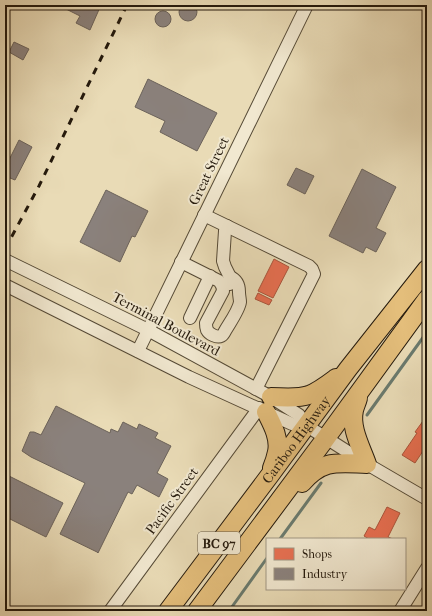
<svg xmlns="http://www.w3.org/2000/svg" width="432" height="616" viewBox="0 0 432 616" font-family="'IM FELL French Canon',serif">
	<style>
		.shops { fill: #e76f51; stroke: #ac553c }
		.industry { fill: #8a817c; stroke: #6b625a }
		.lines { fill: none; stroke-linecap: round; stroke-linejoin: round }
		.stream { stroke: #697a6e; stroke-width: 3 }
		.minor-casing { stroke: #554a36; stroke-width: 14 }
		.highway-casing { stroke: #24190c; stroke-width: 20 }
		.minor { stroke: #f1e8d0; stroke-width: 12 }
		.highway { stroke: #e4be7b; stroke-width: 18 }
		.rail { stroke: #24190c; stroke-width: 3; stroke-dasharray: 7 7; stroke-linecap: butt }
		.labels { text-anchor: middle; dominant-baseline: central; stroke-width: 4; stroke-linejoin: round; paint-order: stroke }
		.shield { fill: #f1e8d0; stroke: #625747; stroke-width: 1 }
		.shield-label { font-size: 13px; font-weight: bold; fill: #24190c }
		.street-label { font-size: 14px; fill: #24190c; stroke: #f1e8d0 }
	</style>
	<rect width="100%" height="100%" fill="#e9dbb6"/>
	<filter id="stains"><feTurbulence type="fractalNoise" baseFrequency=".005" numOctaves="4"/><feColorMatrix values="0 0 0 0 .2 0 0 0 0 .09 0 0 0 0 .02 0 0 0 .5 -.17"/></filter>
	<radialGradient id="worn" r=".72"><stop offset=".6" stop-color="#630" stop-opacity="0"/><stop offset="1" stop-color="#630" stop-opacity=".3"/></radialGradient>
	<!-- shops -->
	<g class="shops">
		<polygon points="274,259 289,267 273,298 258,291"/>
		<polygon points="258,293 272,300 269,305 255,299"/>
		<polygon points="423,421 427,423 427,445 415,463 402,455 417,433 415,432"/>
		<polygon points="387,507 400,513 388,537 393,539 369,539 364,536 369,527 375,530"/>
	</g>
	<!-- industry -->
	<g class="industry">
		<circle cx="188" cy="12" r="9"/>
		<polygon points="58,5 101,5 90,30 76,23 80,16"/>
		<circle cx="163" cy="19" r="8"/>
		<polygon points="14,42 29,49 23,60 9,52"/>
		<polygon points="148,79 217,113 197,151 160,132 165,121 135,107"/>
		<polygon points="19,140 32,147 15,180 5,176 5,168"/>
		<polygon points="296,168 314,176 305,194 287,185"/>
		<polygon points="362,169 396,187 376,228 386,233 376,252 366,247 363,253 329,236"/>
		<polygon points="106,190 148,211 135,237 132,236 120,262 80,242"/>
		<polygon points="56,406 110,433 111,429 118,432 123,422 137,429 139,424 158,433 155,438 171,446 157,473 168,479 159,497 137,485 132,494 128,492 98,553 97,552 60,534 85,483 31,457 22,451 30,432 34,432 41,435"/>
		<polygon points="5,474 63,503 46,537 6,517 5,520"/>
		<polygon points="315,607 320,611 312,611"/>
	</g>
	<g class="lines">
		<!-- stream -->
		<g class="stream">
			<polyline points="367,415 427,332"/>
			<polyline points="280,539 321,483"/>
			<polyline points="229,611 267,558"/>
		</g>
		<!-- minor casing -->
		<g class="minor-casing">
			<g id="minor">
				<polyline points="204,215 309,266 312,269 314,274 256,389"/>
				<polyline points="227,226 225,231 223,261 225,267 230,277 229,282 230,284"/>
				<polyline points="5,260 148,330 271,397 299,415 307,426 367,464 427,499"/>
				<path d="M181,262L219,281C222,284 223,286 223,291L206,323C206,326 206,327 207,330C209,334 217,338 221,336C223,335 224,333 225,331C229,324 239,310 240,302C240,299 239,296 239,292C239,285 237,280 230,277"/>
				<polyline points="5,285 189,377 292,424 307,426"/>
				<polyline points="190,318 210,276"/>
				<polyline points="138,351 307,5"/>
				<polyline points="110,611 259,408"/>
				<polyline points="400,611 427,568"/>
			</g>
		</g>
		<!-- highway casing -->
		<g class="highway-casing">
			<g id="highway">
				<path d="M271,397C283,397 297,399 309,395C319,391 328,384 336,378"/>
				<path d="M266,412C272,424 280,438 277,452C276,457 274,463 272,468"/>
				<path d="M302,483C323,459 337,463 367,464C361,447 350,428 354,410C355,406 357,402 358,398"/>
				<path id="s1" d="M168,611L270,475L348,369L427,269"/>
				<polyline points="197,611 326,438 427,299"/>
			</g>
		</g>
		<!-- minor -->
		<use href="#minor" class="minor"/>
		<!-- highway -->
		<use href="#highway" class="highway"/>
		<!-- rail -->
		<polyline class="rail" points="5,249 39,186 127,5"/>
	</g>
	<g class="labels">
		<!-- shield labels -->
		<rect class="shield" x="198" y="532" width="42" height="22" rx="3"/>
		<g class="shield-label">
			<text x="219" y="543">BC 97</text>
		</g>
		<!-- street labels -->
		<g class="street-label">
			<text transform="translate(209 171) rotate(-64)">Great Street</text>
			<text transform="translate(166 324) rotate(28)">Terminal Boulevard</text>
			<text stroke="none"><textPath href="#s1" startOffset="214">Cariboo Highway</textPath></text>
			<text transform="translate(172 501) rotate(-54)">Pacific Street</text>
		</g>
	</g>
	<!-- margin -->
	<rect width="432" height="616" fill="none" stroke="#e9dbb6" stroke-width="20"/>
	<rect x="6" y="6" width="420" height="604" fill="none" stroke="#24190c" stroke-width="2"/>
	<rect x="10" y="10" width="412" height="596" fill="none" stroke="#24190c"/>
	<!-- legend -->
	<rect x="266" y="538" width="140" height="52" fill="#f1e8d0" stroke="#9f9582"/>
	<rect x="274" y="548" width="20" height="12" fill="#e76f51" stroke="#9f9582"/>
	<text x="302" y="558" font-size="12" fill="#24190c">Shops</text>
	<rect x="274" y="568" width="20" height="12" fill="#8a817c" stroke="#9f9582"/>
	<text x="302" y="578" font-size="12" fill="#24190c">Industry</text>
	<rect width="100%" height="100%" filter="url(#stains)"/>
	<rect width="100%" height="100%" fill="url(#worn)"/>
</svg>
